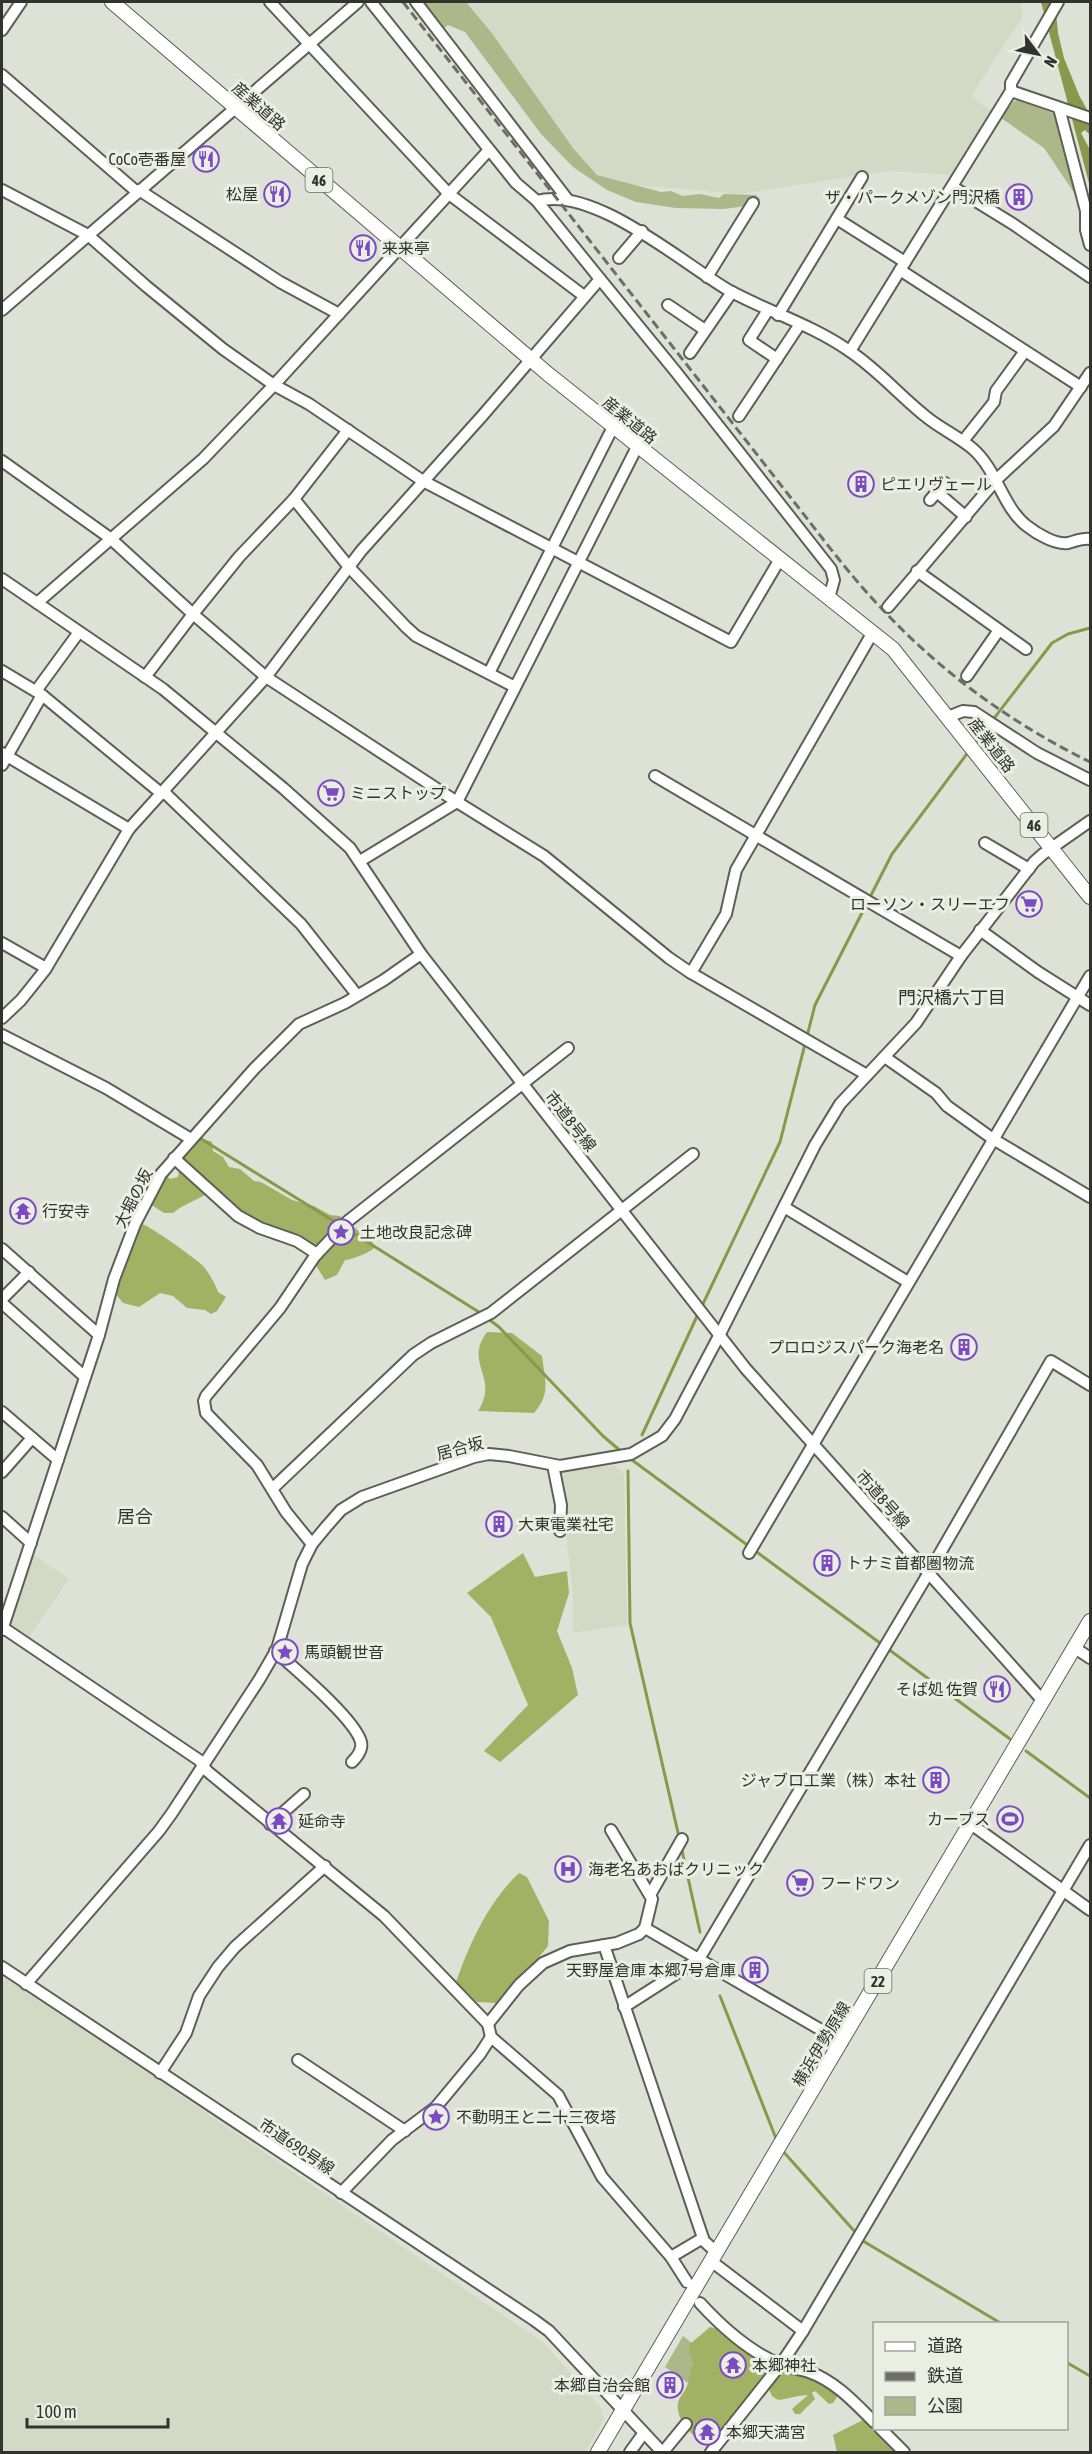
<svg xmlns="http://www.w3.org/2000/svg" width="1092" height="2454" viewBox="0 0 1092 2454" font-family="'Asap Condensed','Noto Sans JP',sans-serif">
	<style>
		.built { fill: #d4d9c5 }
		.green { fill: #acb78a }
		.forest { fill: #a1b264 }
		.water { fill: #89994b }
		.lines { fill: none; stroke-linecap: round; stroke-linejoin: round }
		.stream { stroke: #89994b; stroke-width: 3 }
		.minor-casing { stroke: #5d6055; stroke-width: 14 }
		.major-casing { stroke: #5d6055; stroke-width: 16 }
		.minor { stroke: #fff; stroke-width: 10 }
		.major { stroke: #fff; stroke-width: 14 }
		.rail { stroke: #6d6e67; stroke-width: 3; stroke-dasharray: 9 4.5; stroke-linecap: butt }
		.labels { text-anchor: middle; dominant-baseline: central; stroke-width: 6; stroke-linejoin: round; paint-order: stroke }
		.shield { fill: #ebeee2; stroke: #6a6b64; stroke-width: 1.5 }
		.shield-label { font-size: 15px; font-weight: bold; fill: #32332e }
		.street-label { font-size: 16px; fill: #32332e; stroke: #ebeee2 }
		.poi-label { font-size: 16px; fill: #32332e; stroke: #ebeee2; text-anchor: start }
		.neighbourhood-label { font-size: 18px; fill: #32332e; stroke: #ebeee2 }
	</style>
	<rect width="100%" height="100%" fill="#dee1d5"/>
	<!-- built -->
	<g class="built">
		<polygon points="466,2 1020,2 1023,16 971,96 991,111 950,175 889,171 740,194 623,184 597,175 573,148 491,32"/>
		<polygon points="615,1466 624,1474 627,1625 573,1633 573,1593 567,1544 566,1513 559,1469"/>
		<polygon points="30,1552 69,1579 27,1640 7,1626"/>
		<polygon points="2,1974 544,2343 601,2408 604,2420 585,2452 2,2452"/>
	</g>
	<!-- green -->
	<g class="green">
		<polygon points="419,2 466,2 491,32 573,148 597,175 661,192 671,191 683,196 700,194 719,198 724,194 756,195 760,199 760,204 724,209 676,208 636,202 607,190 573,167 541,134 465,32 448,25 442,30"/>
		<polygon points="1017,100 1056,114 1079,193 1077,197 1044,148 1001,118 1013,102"/>
		<polygon points="683,2336 706,2354 688,2383 665,2367"/>
	</g>
	<!-- forest -->
	<g class="forest">
		<path d="M199,1137L212,1142L213,1151L223,1157L229,1167L240,1169L254,1181L261,1182L292,1200L314,1206L330,1215L340,1216L360,1232L371,1236L374,1248C369,1253 353,1259 345,1260L337,1275L325,1280L317,1267L308,1242L299,1234H289V1232L262,1227L212,1190C199,1200 185,1203 173,1213H164L150,1204L162,1177L175,1166L166,1175L170,1179L178,1177L181,1159Z"/>
		<path d="M142,1224C153,1228 192,1256 201,1264C207,1269 216,1285 218,1292L226,1297L217,1311L211,1314L205,1310L187,1308L173,1296L160,1293L139,1307L123,1303L114,1292L135,1225Z"/>
		<path d="M487,1332L512,1333L542,1356C545,1380 551,1394 534,1413L478,1411C500,1376 463,1364 487,1332Z"/>
		<polygon points="523,1553 535,1577 567,1571 569,1593 557,1631 572,1668 578,1695 500,1762 484,1751 528,1705 491,1617 467,1593"/>
		<path d="M519,1873L527,1877L549,1921L548,1946L512,1990L496,2003L477,2002L456,1982C469,1944 489,1901 519,1873Z"/>
		<path d="M710,2327L718,2329L725,2336L767,2361L764,2380L710,2447C696,2440 675,2421 678,2403C679,2397 685,2392 687,2386C690,2378 690,2371 694,2363L689,2353L690,2344Z"/>
		<path d="M779,2367L801,2371L836,2392L837,2397L833,2403L829,2404L815,2391L812,2393L815,2399L800,2414H795L792,2409L808,2395C798,2395 788,2399 778,2400L772,2396L768,2387Z"/>
		<polygon points="863,2420 872,2424 900,2452 837,2452 833,2435"/>
	</g>
	<!-- water -->
	<polygon class="water" points="1041,2 1055,2 1058,33 1064,58 1079,95 1090,115 1090,143 1090,135 1085,130 1081,133 1089,148 1090,143 1090,187"/>
	<g class="lines">
		<!-- stream -->
		<g class="stream">
			<polyline points="975,743 1052,643 1068,634 1090,628"/>
			<polyline points="198,1137 340,1225"/>
			<polyline points="345,1228 482,1314"/>
			<polyline points="701,1308 780,1142 815,1005 892,854 969,751"/>
			<polyline points="487,1318 499,1327 603,1436 623,1453"/>
			<polyline points="642,1435 698,1314"/>
			<polyline points="628,1457 1010,1739"/>
			<polyline points="628,1471 630,1623 679,1837"/>
			<polyline points="1026,1751 1090,1798"/>
			<polyline points="681,1846 700,1932"/>
			<polyline points="720,1996 777,2141"/>
			<polyline points="781,2149 856,2233"/>
			<polyline points="863,2241 1002,2324"/>
			<polyline points="1066,2362 1090,2376"/>
		</g>
		<!-- minor casing -->
		<g class="minor-casing">
			<g id="minor">
				<polyline points="270,2 449,194 584,296"/>
				<polyline points="371,2 516,183 537,201 600,279"/>
				<polyline points="416,2 568,200"/>
				<polyline points="2,30 21,2"/>
				<polyline points="2,75 137,192"/>
				<polyline points="1011,91 1090,118"/>
				<polyline points="1059,108 1086,211 1086,230 1090,245"/>
				<polyline points="953,187 1013,224 1090,277"/>
				<polyline points="2,190 88,235 146,286 223,349 274,385 309,404 423,481 731,642 780,559"/>
				<polyline points="139,190 280,282 339,314"/>
				<path d="M537,201C594,185 683,264 730,291C769,312 812,325 848,350C876,368 898,394 924,415C939,428 958,436 973,449C997,470 1003,508 1027,526C1037,534 1056,545 1068,543C1076,541 1082,538 1090,539"/>
				<polyline points="837,219 905,262"/>
				<polyline points="619,258 642,231"/>
				<polyline points="900,270 1081,387"/>
				<polyline points="707,277 753,203"/>
				<polyline points="668,305 705,330"/>
				<polyline points="2,310 358,2"/>
				<polyline points="768,310 749,340 777,359"/>
				<polyline points="778,315 862,177"/>
				<polyline points="850,351 1011,91 1011,83 1058,2"/>
				<polyline points="690,353 732,292"/>
				<polyline points="739,416 800,324"/>
				<polyline points="963,441 994,402 996,391 1025,351"/>
				<polyline points="2,461 110,538 193,614 239,557 294,499 348,430"/>
				<polyline points="937,492 966,517"/>
				<polyline points="294,499 349,567 406,627 416,636 515,687"/>
				<polyline points="930,500 945,483"/>
				<polyline points="917,571 1026,649"/>
				<polyline points="2,579 163,689 283,788 350,848 421,954 746,1369 1043,1701"/>
				<polyline points="37,603 203,459 274,385 489,150"/>
				<polyline points="888,607 997,479 1054,426 1090,373"/>
				<polyline points="2,671 42,695 162,794"/>
				<polyline points="489,673 613,427"/>
				<polyline points="967,676 999,630"/>
				<polyline points="145,677 193,614 266,677 457,802 544,856 669,958 691,973 867,1075"/>
				<polyline points="36,691 79,632"/>
				<polyline points="948,717 963,711 974,712 1037,753 1090,780"/>
				<polyline points="2,753 129,829"/>
				<polyline points="2,765 42,695"/>
				<polyline points="655,776 961,956"/>
				<polyline points="164,792 301,924 357,995"/>
				<polyline points="985,843 1029,869"/>
				<polyline points="360,861 457,802 637,447"/>
				<polyline points="980,930 1038,972 1090,1005"/>
				<polyline points="2,943 46,968"/>
				<polyline points="691,973 726,914 736,870 873,632"/>
				<polyline points="2,1018 21,1000 45,970 129,829 266,677 361,551 483,415 600,279 676,372 831,569 834,580 829,598"/>
				<polyline points="2,1035 106,1088 191,1139"/>
				<polyline points="886,1058 936,1093 947,1106 993,1139 1090,1197"/>
				<polyline points="174,1158 238,1216 260,1228 297,1241 317,1254"/>
				<polyline points="784,1207 908,1282"/>
				<polyline points="2,1249 99,1335"/>
				<polyline points="2,1299 29,1272"/>
				<polyline points="2,1303 85,1377"/>
				<polyline points="2,1412 58,1460"/>
				<polyline points="553,1465 561,1505 560,1531"/>
				<polyline points="2,1472 32,1438"/>
				<polyline points="273,1488 413,1355 431,1343 491,1313 693,1154"/>
				<polyline points="2,1517 31,1543"/>
				<polyline points="312,1544 286,1512 257,1465 206,1413 204,1401 206,1396 280,1308 315,1256 348,1221 568,1048"/>
				<polyline points="749,1553 1090,976"/>
				<polyline points="2,1627 199,1760 207,1771 384,1916 488,2024 491,2037 558,2095 602,2177 671,2257 687,2282"/>
				<polyline points="2,1630 99,1335 114,1279 135,1224 161,1174 254,1069 299,1024 345,1003 384,980 421,954"/>
				<polyline points="1075,1648 1090,1658"/>
				<path d="M275,1651C295,1669 355,1719 361,1742C363,1750 357,1757 352,1762"/>
				<polyline points="270,1824 304,1794"/>
				<polyline points="971,1824 1090,1910"/>
				<polyline points="650,1895 682,1839"/>
				<polyline points="645,1928 842,2042"/>
				<polyline points="604,1945 704,2241 716,2252"/>
				<polyline points="2,1967 534,2320 549,2331 662,2452"/>
				<polyline points="26,1984 159,1831 172,1813 259,1680 277,1649 302,1564 312,1544 326,1527 341,1510 362,1497 474,1457 489,1454 509,1456 560,1466 631,1454 662,1436 675,1419 720,1334 815,1145 840,1104 916,1023 961,956 1034,862 1043,854 1090,821"/>
				<polyline points="624,2007 699,1959 928,1574 1051,1361 1090,1385"/>
				<polyline points="488,2024 519,1985 543,1963 570,1951 617,1943 639,1934 645,1928 652,1899 611,1830"/>
				<polyline points="298,2060 405,2131"/>
				<polyline points="160,2073 186,2033 199,1996 218,1967 235,1947 325,1866"/>
				<polyline points="341,2193 392,2140 436,2107 480,2054 491,2037"/>
				<polyline points="671,2257 703,2238"/>
				<polyline points="711,2261 803,2331"/>
				<path d="M700,2303C722,2327 751,2353 782,2365C790,2368 800,2369 809,2372C835,2381 855,2403 874,2422"/>
				<polyline points="880,2428 904,2452"/>
				<polyline points="630,2452 643,2434"/>
				<polyline points="663,2452 686,2424"/>
				<polyline points="711,2452 781,2364 803,2331 1090,1845"/>
			</g>
		</g>
		<!-- major casing -->
		<g class="major-casing">
			<g id="major">
				<polyline points="112,2 548,374 893,649 1090,897"/>
				<polyline points="598,2452 1090,1621"/>
			</g>
		</g>
		<!-- minor -->
		<use href="#minor" class="minor"/>
		<!-- major -->
		<use href="#major" class="major"/>
		<!-- rail -->
		<path class="rail" d="M403,2L791,498C821,536 850,576 884,611C943,674 1013,724 1090,762"/>
	</g>
	<!-- icons -->
	<defs>
		<g id="restaurant-ring" transform="scale(1.35)"><circle r="9.5" fill="#ebeee2" stroke="#7c4ac2" stroke-width="1.5"/><path d="M-5-6h1v4h1v-4h1v4h1v-4h1v5L-1.5 .5V6h-2V.5L-5-1ZM5-6V6H3V1.5H1.5Q1.5-4 5-6Z" fill="#7c4ac2"/></g>
		<g id="building-ring" transform="scale(1.35)"><circle r="9.5" fill="#ebeee2" stroke="#7c4ac2" stroke-width="1.5"/><path d="M-4-6H4V6H1V3H-1V6H-4ZM-2.5-4.3h1.7v1.8h-1.7ZM.8-4.3h1.7v1.8H.8ZM-2.5-1h1.7V.8h-1.7ZM.8-1h1.7V.8H.8Z" fill="#7c4ac2"/></g>
		<g id="supermarket-ring" transform="scale(1.35)"><circle r="9.5" fill="#ebeee2" stroke="#7c4ac2" stroke-width="1.5"/><path d="M-6-5.5h2.5l.6 2H6L4.5 2H-2.5L-4.4-4H-6ZM-1.5 3.2a1.3 1.3 0 1 0 .1 0ZM3 3.2a1.3 1.3 0 1 0 .1 0Z" fill="#7c4ac2"/></g>
		<g id="temple-ring" transform="scale(1.35)"><circle r="9.5" fill="#ebeee2" stroke="#7c4ac2" stroke-width="1.5"/><path d="M0-6L5-2H3V0L6.5 2.5H4V6H1.5V3h-3V6H-4V2.5H-6.5L-3 0V-2H-5Z" fill="#7c4ac2"/></g>
		<g id="sight-ring" transform="scale(1.35)"><circle r="9.5" fill="#ebeee2" stroke="#7c4ac2" stroke-width="1.5"/><path d="M0-6L1.8-2.2L6-1.7L2.9 1.2L3.7 5.4L0 3.3L-3.7 5.4L-2.9 1.2L-6-1.7L-1.8-2.2Z" fill="#7c4ac2"/></g>
		<g id="stadium-ring" transform="scale(1.35)"><circle r="9.5" fill="#ebeee2" stroke="#7c4ac2" stroke-width="1.5"/><path d="M0-5a6.5 5 0 1 0 0 10a6.5 5 0 1 0 0-10ZM-3.5-1.8h7v3.6h-7Z" fill="#7c4ac2"/></g>
		<g id="hospital-ring" transform="scale(1.35)"><circle r="9.5" fill="#ebeee2" stroke="#7c4ac2" stroke-width="1.5"/><path d="M-5-5h3v3.5h4V-5h3V5h-3V1.5h-4V5h-3Z" fill="#7c4ac2"/></g>
	</defs>
	<g fill-rule="evenodd">
		<use href="#restaurant-ring" x="206" y="159"/>
		<use href="#restaurant-ring" x="277" y="194"/>
		<use href="#building-ring" x="1019" y="197"/>
		<use href="#restaurant-ring" x="363" y="248"/>
		<use href="#building-ring" x="861" y="484"/>
		<use href="#supermarket-ring" x="331" y="793"/>
		<use href="#supermarket-ring" x="1029" y="904"/>
		<use href="#temple-ring" x="23" y="1211"/>
		<use href="#sight-ring" x="341" y="1232"/>
		<use href="#building-ring" x="964" y="1347"/>
		<use href="#building-ring" x="499" y="1524"/>
		<use href="#building-ring" x="827" y="1563"/>
		<use href="#sight-ring" x="285" y="1652"/>
		<use href="#restaurant-ring" x="997" y="1689"/>
		<use href="#building-ring" x="936" y="1780"/>
		<use href="#stadium-ring" x="1010" y="1819"/>
		<use href="#temple-ring" x="279" y="1821"/>
		<use href="#hospital-ring" x="568" y="1869"/>
		<use href="#supermarket-ring" x="800" y="1883"/>
		<use href="#building-ring" x="755" y="1970"/>
		<use href="#sight-ring" x="436" y="2117"/>
		<use href="#temple-ring" x="733" y="2365"/>
		<use href="#building-ring" x="670" y="2385"/>
		<use href="#temple-ring" x="707" y="2432"/>
	</g>
	<g class="labels">
		<!-- shield labels -->
		<g class="shield">
			<rect x="305.5" y="168" width="27" height="24" rx="4.5"/>
			<rect x="1020.5" y="813" width="27" height="24" rx="4.5"/>
			<rect x="864.5" y="1969" width="27" height="24" rx="4.5"/>
		</g>
		<g class="shield-label">
			<text x="319" y="180">46</text>
			<text x="1034" y="825">46</text>
			<text x="878" y="1981">22</text>
		</g>
		<!-- street labels -->
		<g class="street-label">
			<text transform="translate(259 106) rotate(41)">産業道路</text>
			<text transform="translate(630 420) rotate(39)">産業道路</text>
			<text transform="translate(992 745) rotate(52)">産業道路</text>
			<text transform="translate(571 1121) rotate(52)">市道8号線</text>
			<text transform="translate(133 1198) rotate(-63)">大堀の坂</text>
			<text transform="translate(460 1448) rotate(-15)">居合坂</text>
			<text transform="translate(883 1499) rotate(49)">市道8号線</text>
			<text transform="translate(821 2044) rotate(-59)">横浜伊勢原線</text>
			<text transform="translate(297 2146) rotate(34)">市道690号線</text>
		</g>
		<!-- poi labels -->
		<g class="poi-label">
			<text x="186" y="159" text-anchor="end">CoCo壱番屋</text>
			<text x="258" y="194" text-anchor="end">松屋</text>
			<text x="1000" y="197" text-anchor="end">ザ・パークメゾン門沢橋</text>
			<text x="382" y="248">来来亭</text>
			<text x="880" y="484">ピエリヴェール</text>
			<text x="350" y="793">ミニストップ</text>
			<text x="1010" y="904" text-anchor="end">ローソン・スリーエフ</text>
			<text x="42" y="1211">行安寺</text>
			<text x="360" y="1232">土地改良記念碑</text>
			<text x="944" y="1347" text-anchor="end">プロロジスパーク海老名</text>
			<text x="518" y="1524">大東電業社宅</text>
			<text x="846" y="1563">トナミ首都圏物流</text>
			<text x="304" y="1652">馬頭観世音</text>
			<text x="978" y="1689" text-anchor="end">そば処 佐賀</text>
			<text x="916" y="1780" text-anchor="end">ジャブロ工業（株）本社</text>
			<text x="990" y="1819" text-anchor="end">カーブス</text>
			<text x="298" y="1821">延命寺</text>
			<text x="588" y="1869">海老名あおばクリニック</text>
			<text x="820" y="1883">フードワン</text>
			<text x="736" y="1970" text-anchor="end">天野屋倉庫 本郷7号倉庫</text>
			<text x="456" y="2117">不動明王と二十三夜塔</text>
			<text x="752" y="2365">本郷神社</text>
			<text x="650" y="2385" text-anchor="end">本郷自治会館</text>
			<text x="726" y="2432">本郷天満宮</text>
		</g>
		<!-- neighbourhood labels -->
		<g class="neighbourhood-label">
			<text x="952" y="997">門沢橋六丁目</text>
			<text x="135" y="1516">居合</text>
		</g>
	</g>
	<!-- border -->
	<rect width="1092" height="2454" fill="none" stroke="#32332e" stroke-width="6"/>
	<!-- legend -->
	<rect x="873" y="2322" width="195" height="108" fill="#ebeee2" stroke="#a1a39a" stroke-width="1.5"/>
	<rect x="885" y="2342" width="30" height="9" fill="#ffffff" stroke="#a1a39a" stroke-width="1.5"/>
	<text x="927" y="2352" font-size="18" fill="#32332e">道路</text>
	<rect x="885" y="2372" width="30" height="9" fill="#6d6e67" stroke="#a1a39a" stroke-width="1.5"/>
	<text x="927" y="2382" font-size="18" fill="#32332e">鉄道</text>
	<rect x="885" y="2397" width="30" height="18" fill="#acb78a" stroke="#a1a39a" stroke-width="1.5"/>
	<text x="927" y="2412" font-size="18" fill="#32332e">公園</text>
	<!-- north arrow -->
	<g transform="translate(1038 54) rotate(122)" stroke="#ebeee2" stroke-width="4.5" paint-order="stroke">
	<path d="M0-4.5L10 22L0 15L-10 22Z" fill="#32332e"/>
	<text y="-9" font-size="16" font-weight="bold" text-anchor="middle" fill="#32332e">N</text>
	</g>
	<!-- scale -->
	<path d="M27 2418v9h141v-9" fill="none" stroke="#32332e" stroke-width="3"/>
	<text x="36" y="2418" font-size="18" fill="#32332e" stroke="#ebeee2" stroke-width="4.5" paint-order="stroke">100 m</text>
</svg>
